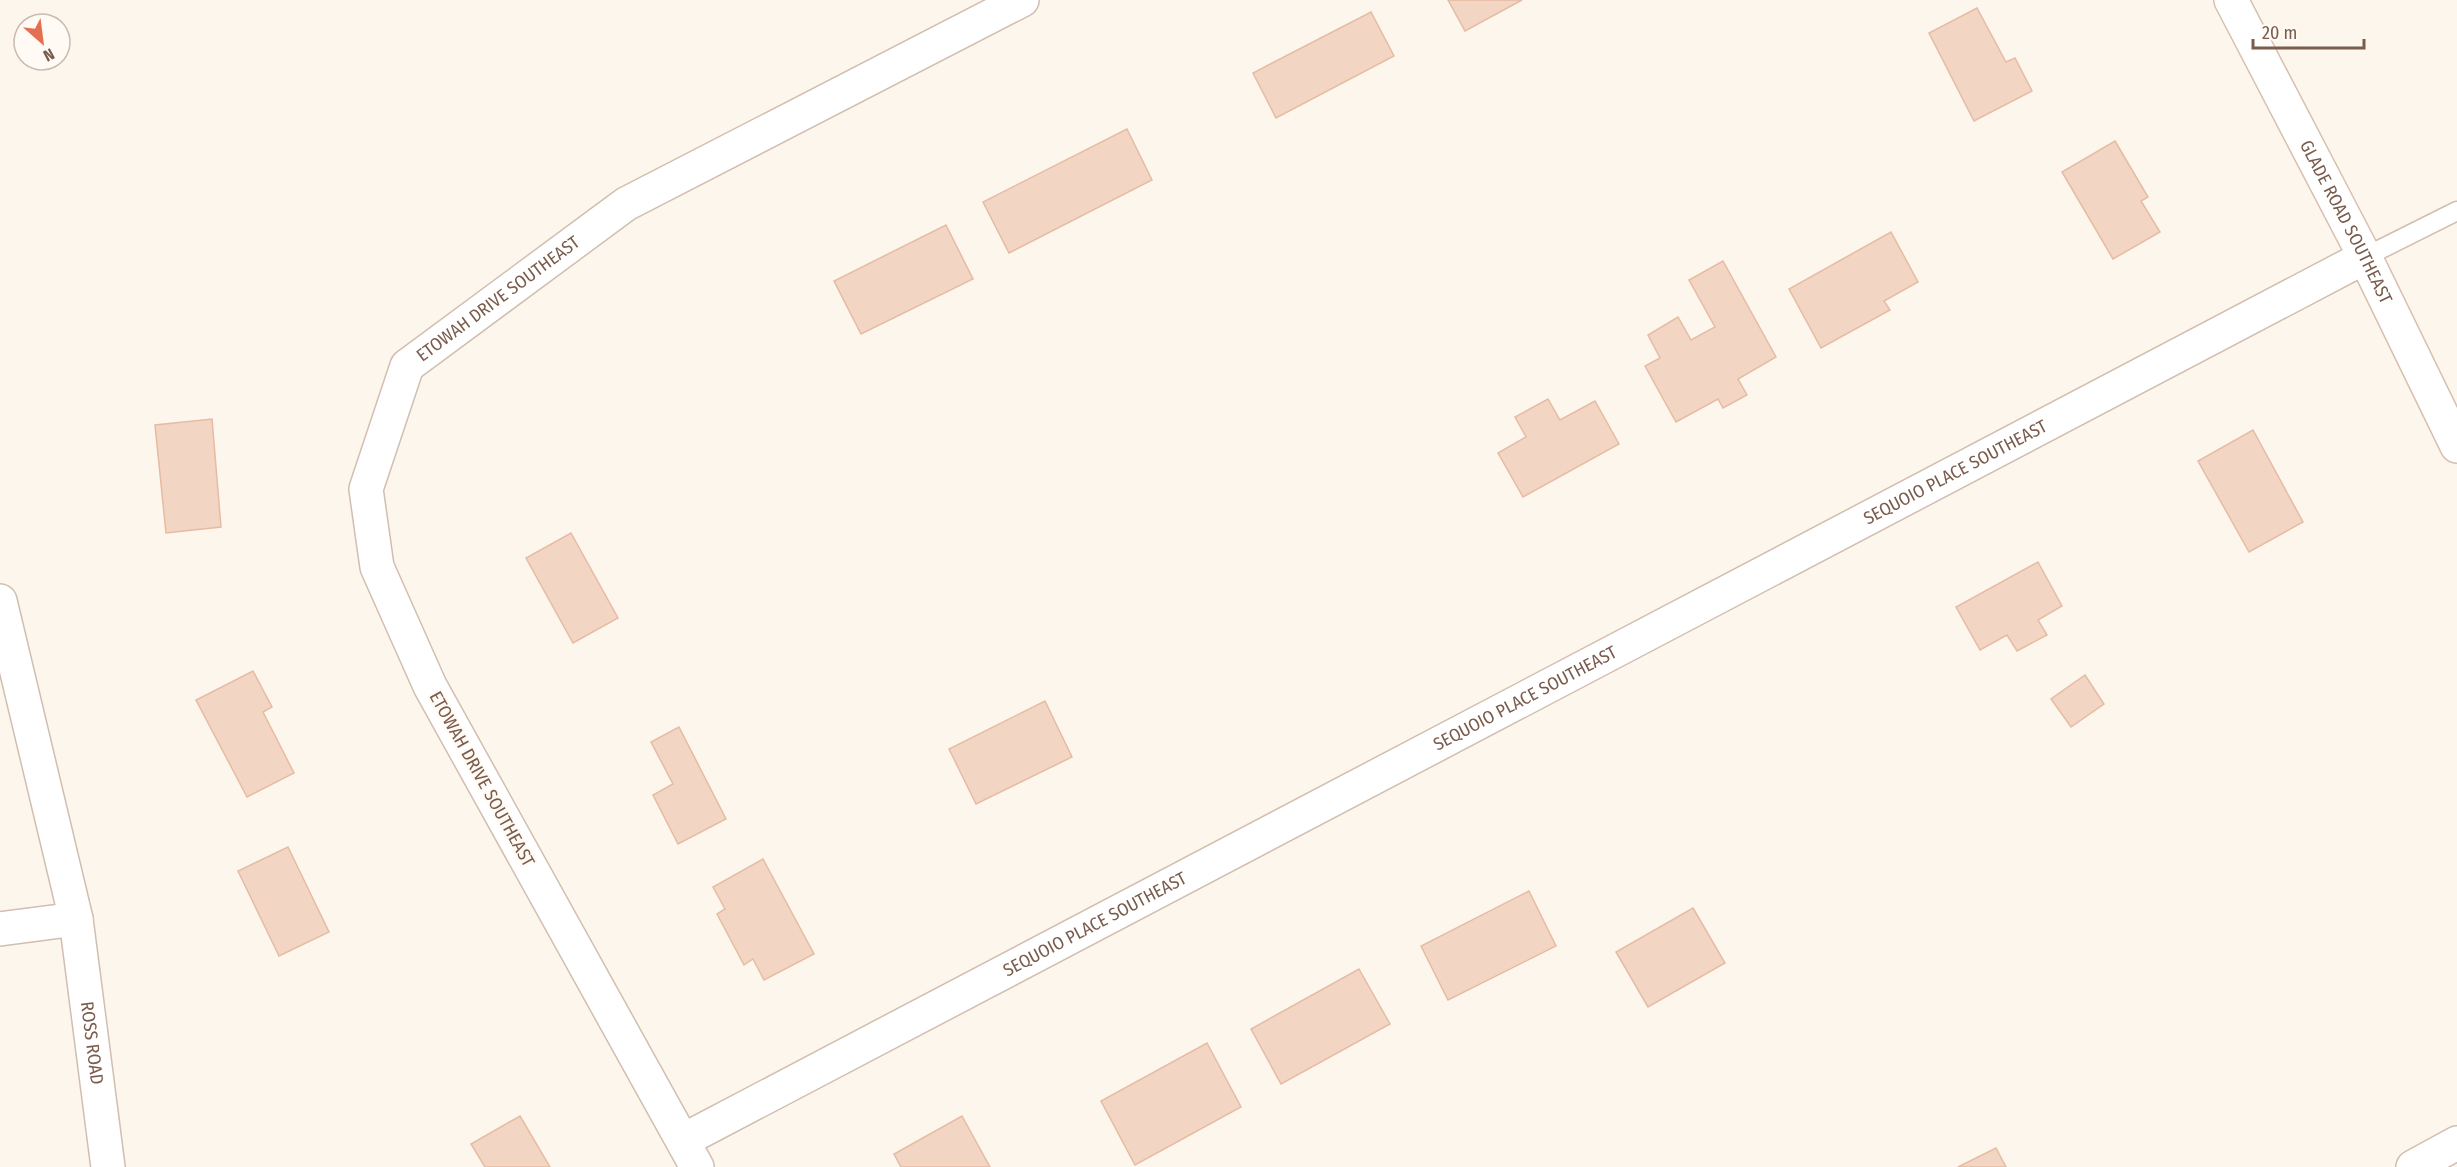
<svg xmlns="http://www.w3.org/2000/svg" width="2457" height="1167" viewBox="0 0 2457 1167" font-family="'Fira Sans Condensed',sans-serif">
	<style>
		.building { fill: #f3d5c3; stroke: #e6bba3; stroke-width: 1.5 }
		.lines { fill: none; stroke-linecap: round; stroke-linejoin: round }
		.lane-casing { stroke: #d1beb0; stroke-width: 21 }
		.street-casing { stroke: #d1beb0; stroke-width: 36 }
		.secondary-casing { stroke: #d6c0b0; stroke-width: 36 }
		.lane { stroke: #fff; stroke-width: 18 }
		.street { stroke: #fff; stroke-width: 33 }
		.secondary { stroke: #fff; stroke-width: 33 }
		.labels { text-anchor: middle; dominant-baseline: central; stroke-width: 4.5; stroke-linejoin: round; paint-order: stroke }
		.street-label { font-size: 18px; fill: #7a5c4d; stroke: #fffaf3 }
	</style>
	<rect width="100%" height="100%" fill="#fdf6ec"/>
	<!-- building -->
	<g class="building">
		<polygon points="1448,0 1522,0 1465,31"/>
		<polygon points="1977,8 2006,62 2015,58 2032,91 1974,121 1929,33"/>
		<polygon points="1371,12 1394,56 1276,118 1253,73"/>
		<polygon points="1127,129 1152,180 1009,253 983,202"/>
		<polygon points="2115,141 2148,197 2141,201 2160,232 2113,259 2062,172"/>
		<polygon points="946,225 973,279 861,334 834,281"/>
		<polygon points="1891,232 1918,282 1884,301 1890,310 1821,348 1789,289"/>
		<polygon points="1723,261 1776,357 1738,379 1747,395 1723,408 1718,399 1676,422 1645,366 1660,358 1648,335 1678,317 1691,340 1715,327 1689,280"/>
		<polygon points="1548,399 1560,420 1595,401 1619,444 1523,497 1498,453 1526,437 1515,417"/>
		<polygon points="212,419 221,527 166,533 155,425"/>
		<polygon points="2253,430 2303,522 2249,552 2198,461"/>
		<polygon points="571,533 618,618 573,643 526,558"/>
		<polygon points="2038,562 2062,606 2038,620 2047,635 2017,651 2007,635 1980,650 1956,607"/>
		<polygon points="253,671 272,707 263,712 294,773 247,797 196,700"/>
		<polygon points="2085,675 2104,704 2071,727 2051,699"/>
		<polygon points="1045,701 1072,757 976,804 949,749"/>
		<polygon points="679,727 726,819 678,844 653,795 673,784 651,742"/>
		<polygon points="288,847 329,932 279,956 238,871"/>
		<polygon points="763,859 814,954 764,980 753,959 744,965 717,914 725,909 713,887"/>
		<polygon points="1529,891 1556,946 1448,1000 1421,946"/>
		<polygon points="1693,908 1725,963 1648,1007 1616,952"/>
		<polygon points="1359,969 1390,1024 1281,1084 1251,1029"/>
		<polygon points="1207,1043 1241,1107 1135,1165 1101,1101"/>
		<polygon points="520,1116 550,1167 485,1167 471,1144"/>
		<polygon points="962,1116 990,1167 901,1167 894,1154"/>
		<polygon points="1996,1148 2006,1167 1958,1167"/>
	</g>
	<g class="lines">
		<!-- lane casing -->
		<g class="lane-casing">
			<polyline id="lane" points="2365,257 2457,211"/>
		</g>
		<!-- street casing -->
		<g class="street-casing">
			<g id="street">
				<path id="s1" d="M0,601L76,919L108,1167"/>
				<polyline points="0,929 76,919"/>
				<path id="s2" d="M684,1140L2365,257"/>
				<path id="s3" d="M697,1167L430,686L377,567L366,489L407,366L626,204L1022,0"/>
				<polyline points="2413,1167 2457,1143"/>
			</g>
		</g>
		<!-- secondary casing -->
		<g class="secondary-casing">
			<g id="secondary">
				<path id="s4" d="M2231,0L2365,257L2457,446"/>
			</g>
		</g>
		<!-- lane -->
		<use href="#lane" class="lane"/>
		<!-- street -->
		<use href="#street" class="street"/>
		<!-- secondary -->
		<use href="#secondary" class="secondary"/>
	</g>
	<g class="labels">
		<!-- street labels -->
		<g class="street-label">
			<text stroke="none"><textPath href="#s4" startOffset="250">GLADE ROAD SOUTHEAST</textPath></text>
			<text stroke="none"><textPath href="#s3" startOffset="1002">ETOWAH DRIVE SOUTHEAST</textPath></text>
			<text stroke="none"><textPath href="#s2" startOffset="1436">SEQUOIO PLACE SOUTHEAST</textPath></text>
			<text stroke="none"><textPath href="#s2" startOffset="950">SEQUOIO PLACE SOUTHEAST</textPath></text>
			<text transform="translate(482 779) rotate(61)">ETOWAH DRIVE SOUTHEAST</text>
			<text stroke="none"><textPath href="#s2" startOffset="464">SEQUOIO PLACE SOUTHEAST</textPath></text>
			<text stroke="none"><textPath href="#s1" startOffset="452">ROSS ROAD</textPath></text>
		</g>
	</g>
	<!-- north arrow -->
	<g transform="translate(42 42) rotate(152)"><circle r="28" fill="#fffaf3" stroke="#cabbb1" stroke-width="1.5"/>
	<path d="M0-4.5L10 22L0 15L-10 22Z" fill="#e76f51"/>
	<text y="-9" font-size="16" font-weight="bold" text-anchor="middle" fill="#7a5c4d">N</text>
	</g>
	<!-- scale -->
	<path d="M2253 39v9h111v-9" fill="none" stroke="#7a5c4d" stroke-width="3"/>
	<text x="2262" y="39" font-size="18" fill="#7a5c4d" stroke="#fffaf3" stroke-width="4.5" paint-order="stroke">20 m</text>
</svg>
